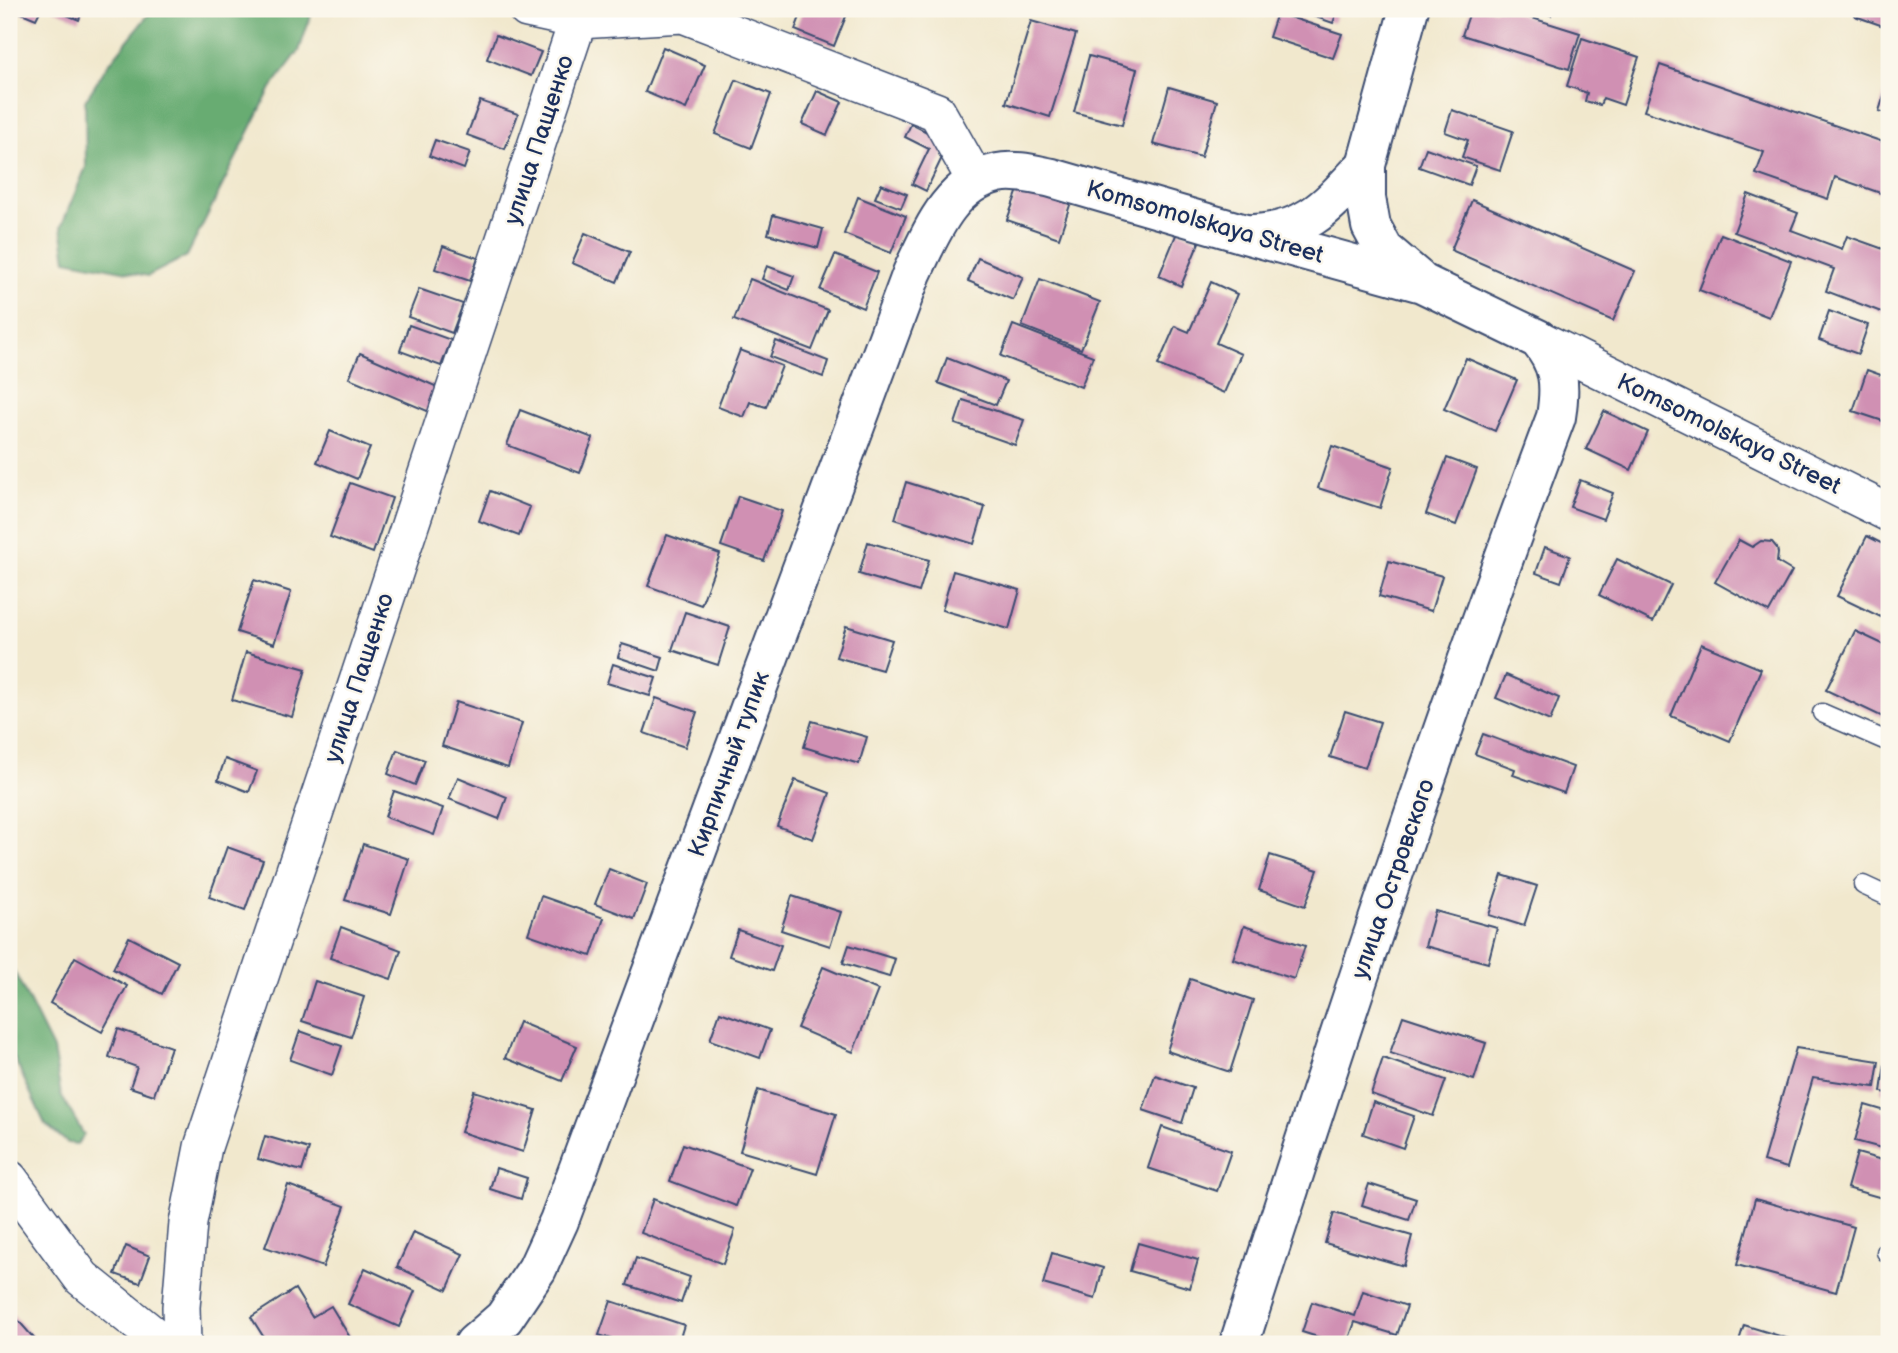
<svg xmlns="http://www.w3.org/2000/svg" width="1898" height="1353" viewBox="0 0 1898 1353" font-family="'Balsamiq Sans',sans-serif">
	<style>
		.forest { fill: #68ac72; stroke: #426e68; stroke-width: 2 }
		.building { fill: #d090b3 }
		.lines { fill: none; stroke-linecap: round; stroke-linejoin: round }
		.lane-casing { stroke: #3b4b6f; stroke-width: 21 }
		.street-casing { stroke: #3b4b6f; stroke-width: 40 }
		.secondary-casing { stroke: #3b4b6f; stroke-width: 42 }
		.lane { stroke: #fff; stroke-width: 18 }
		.street { stroke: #fff; stroke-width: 37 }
		.secondary { stroke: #fff; stroke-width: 38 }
		.labels { text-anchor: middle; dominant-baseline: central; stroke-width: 5; stroke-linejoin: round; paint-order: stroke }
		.street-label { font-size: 24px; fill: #1b2f5e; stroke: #fbf7ec }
	</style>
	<rect width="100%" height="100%" fill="#fbf7ec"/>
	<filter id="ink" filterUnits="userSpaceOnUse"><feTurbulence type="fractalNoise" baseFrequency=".0143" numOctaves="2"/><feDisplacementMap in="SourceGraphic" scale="14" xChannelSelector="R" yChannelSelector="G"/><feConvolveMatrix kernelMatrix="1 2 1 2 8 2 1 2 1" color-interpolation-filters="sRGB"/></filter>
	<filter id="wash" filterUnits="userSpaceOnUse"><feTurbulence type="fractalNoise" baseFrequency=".00686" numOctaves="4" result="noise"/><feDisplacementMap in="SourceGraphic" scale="28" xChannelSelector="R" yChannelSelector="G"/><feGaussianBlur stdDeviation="1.57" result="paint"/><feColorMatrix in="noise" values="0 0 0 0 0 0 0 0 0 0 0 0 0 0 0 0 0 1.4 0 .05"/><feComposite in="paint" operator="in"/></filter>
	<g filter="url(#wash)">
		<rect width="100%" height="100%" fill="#f1e8cd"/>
		<!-- forest -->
		<g class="forest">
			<polygon points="153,9 313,9 299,51 271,88 187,256 148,276 66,260 61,227 86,167 85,101 107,66"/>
			<polygon points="9,965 14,971 53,1049 61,1095 84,1135 77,1144 68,1143 45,1124 9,1047"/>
		</g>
		<g id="blocks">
			<!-- building -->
			<g class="building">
				<polygon points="12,9 41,9 36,19"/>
				<polygon points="52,9 83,9 79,20"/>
				<polygon points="803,9 849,9 834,46 795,30"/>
				<polygon points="1293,9 1338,9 1333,23"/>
				<polygon points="1471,9 1503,9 1580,33 1569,69 1462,35"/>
				<polygon points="1533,9 1553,9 1551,15"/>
				<polygon points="1857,9 1889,9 1889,28 1855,16"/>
				<polygon points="1277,13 1342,34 1333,58 1269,37"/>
				<polygon points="1031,21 1076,34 1050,117 1006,103"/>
				<polygon points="496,35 541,52 531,76 487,59"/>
				<polygon points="1582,38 1639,57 1623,105 1603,98 1600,105 1585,101 1587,93 1567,86"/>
				<polygon points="663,47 705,65 686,109 645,92"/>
				<polygon points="1089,56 1137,69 1122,125 1074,112"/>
				<polygon points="1660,65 1889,144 1889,196 1835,177 1828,199 1756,174 1764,152 1644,111"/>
				<polygon points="736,80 771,94 751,148 715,134"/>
				<polygon points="1889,80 1889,114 1879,111"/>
				<polygon points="1169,87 1217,101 1201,157 1153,144"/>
				<polygon points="817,91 842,102 827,135 802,124"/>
				<polygon points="480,101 518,114 505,149 467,135"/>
				<polygon points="1452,110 1513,131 1500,170 1462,157 1468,140 1445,132"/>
				<polygon points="911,124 949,143 926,191 912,184 929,149 905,137"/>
				<polygon points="435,140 470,152 464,169 429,156"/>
				<polygon points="1426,148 1476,166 1469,185 1419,167"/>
				<polygon points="1021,182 1072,199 1059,238 1007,220"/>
				<polygon points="881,184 907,194 901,208 875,198"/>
				<polygon points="1748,194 1798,213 1791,230 1842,249 1847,236 1889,251 1889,315 1826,291 1834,269 1734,232"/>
				<polygon points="858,197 906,216 891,253 844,234"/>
				<polygon points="1472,200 1635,271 1613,321 1451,250"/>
				<polygon points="773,215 823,229 818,248 768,234"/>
				<polygon points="1178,230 1200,240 1181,286 1159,276"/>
				<polygon points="585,233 630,252 617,282 572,263"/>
				<polygon points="1721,234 1791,261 1769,317 1699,290"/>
				<polygon points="443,246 478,258 470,281 435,269"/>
				<polygon points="835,255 877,272 863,308 820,290"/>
				<polygon points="978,258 1023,277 1013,300 968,281"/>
				<polygon points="767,266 794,276 789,290 762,279"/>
				<polygon points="750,279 828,310 812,350 734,320"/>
				<polygon points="1040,279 1100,302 1081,349 1022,326"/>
				<polygon points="1211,282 1237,294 1216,343 1241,354 1224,393 1158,365 1175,326 1189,332"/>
				<polygon points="419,289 463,304 452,333 408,317"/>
				<polygon points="1829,311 1868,325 1858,354 1819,340"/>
				<polygon points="409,325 451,340 441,366 400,351"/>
				<polygon points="1013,325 1093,356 1081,387 1001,356"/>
				<polygon points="776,341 828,361 823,377 770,357"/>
				<polygon points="740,350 782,366 766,407 750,402 744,417 718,407"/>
				<polygon points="360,353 442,389 432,413 349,378"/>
				<polygon points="947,358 1006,381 996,405 938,383"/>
				<polygon points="1466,358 1517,380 1495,431 1444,409"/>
				<polygon points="1867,370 1889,378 1889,423 1853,411"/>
				<polygon points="963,400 1024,420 1015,445 955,424"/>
				<polygon points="520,410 593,438 580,473 507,445"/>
				<polygon points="1604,411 1648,432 1631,470 1586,449"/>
				<polygon points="330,431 370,448 357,479 317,462"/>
				<polygon points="1332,446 1393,467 1380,508 1318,488"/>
				<polygon points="1447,458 1477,469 1456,525 1426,514"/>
				<polygon points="1580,480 1613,493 1603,519 1570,507"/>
				<polygon points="906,482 985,507 974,544 895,519"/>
				<polygon points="350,483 392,498 373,553 330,537"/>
				<polygon points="490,491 530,507 519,536 479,521"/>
				<polygon points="738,496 782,511 764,561 721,546"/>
				<polygon points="667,535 720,554 701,605 648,586"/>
				<polygon points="1867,536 1889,547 1889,621 1837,596"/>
				<polygon points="1739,540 1752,547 1761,541 1772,542 1777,548 1778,553 1777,562 1792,571 1769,612 1715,582"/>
				<polygon points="868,542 929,560 919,592 859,574"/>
				<polygon points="1545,547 1570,556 1561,582 1536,573"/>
				<polygon points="1617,559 1671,585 1653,622 1599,595"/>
				<polygon points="1389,561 1442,576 1431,611 1379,596"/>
				<polygon points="953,571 1020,590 1009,629 942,610"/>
				<polygon points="254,580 291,592 274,644 237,632"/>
				<polygon points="685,612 730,627 718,665 672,650"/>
				<polygon points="846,626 892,640 882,670 836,657"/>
				<polygon points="1855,631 1889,647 1889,720 1826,690"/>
				<polygon points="622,644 663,657 659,671 618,657"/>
				<polygon points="1701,644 1761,669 1730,741 1671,716"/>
				<polygon points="246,652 306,669 292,717 232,700"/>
				<polygon points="613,664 656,678 650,696 607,683"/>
				<polygon points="1506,675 1559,698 1550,721 1496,698"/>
				<polygon points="656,698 697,712 685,747 644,733"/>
				<polygon points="456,702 522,723 508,768 442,746"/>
				<polygon points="1345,711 1380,722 1365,768 1330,757"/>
				<polygon points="812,721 867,737 859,764 804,747"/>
				<polygon points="1483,734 1573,767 1564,793 1513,775 1515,769 1475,754"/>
				<polygon points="397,750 425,760 415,785 388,774"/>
				<polygon points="225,759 257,771 249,792 218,780"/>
				<polygon points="458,777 507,797 499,819 449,799"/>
				<polygon points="795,780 830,793 813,839 777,826"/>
				<polygon points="394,791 443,808 434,835 385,817"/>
				<polygon points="363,844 409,859 391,914 345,900"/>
				<polygon points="227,847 263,860 245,910 209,897"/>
				<polygon points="1270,855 1318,870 1305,906 1259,890"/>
				<polygon points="609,869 647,884 634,919 595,904"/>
				<polygon points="1502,875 1537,886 1524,926 1489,915"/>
				<polygon points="541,896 604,918 591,956 528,934"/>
				<polygon points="792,896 841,912 830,946 781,930"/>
				<polygon points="1435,911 1497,928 1488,963 1425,946"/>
				<polygon points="1244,926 1305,946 1294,979 1233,959"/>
				<polygon points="341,927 401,950 391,979 330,958"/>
				<polygon points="738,930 781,945 772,971 729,956"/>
				<polygon points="129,937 178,962 162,994 113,969"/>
				<polygon points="849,945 895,959 889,977 843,963"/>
				<polygon points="75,957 127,986 102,1032 50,1003"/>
				<polygon points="823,967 878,990 853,1052 797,1028"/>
				<polygon points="1190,979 1253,1000 1230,1072 1167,1051"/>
				<polygon points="315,981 364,997 351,1037 302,1021"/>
				<polygon points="720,1012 770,1030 760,1058 710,1040"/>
				<polygon points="1403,1016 1486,1043 1474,1080 1390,1053"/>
				<polygon points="519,1022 577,1046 562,1081 505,1058"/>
				<polygon points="118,1029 171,1047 154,1095 130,1087 137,1067 109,1057"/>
				<polygon points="300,1031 342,1046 332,1075 290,1060"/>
				<polygon points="1888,1042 1889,1042 1889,1093 1881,1092"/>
				<polygon points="1796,1048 1879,1061 1875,1087 1813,1078 1787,1168 1763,1161"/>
				<polygon points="1383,1058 1446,1080 1433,1116 1371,1094"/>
				<polygon points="1155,1075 1193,1088 1182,1123 1143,1110"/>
				<polygon points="758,1090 836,1114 817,1174 740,1151"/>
				<polygon points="474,1091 536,1110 523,1152 461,1132"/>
				<polygon points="1373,1102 1414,1116 1403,1148 1363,1134"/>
				<polygon points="1865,1105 1889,1112 1889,1150 1855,1141"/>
				<polygon points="1162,1127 1231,1151 1217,1191 1148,1168"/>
				<polygon points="265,1136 309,1149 302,1171 258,1159"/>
				<polygon points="683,1144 750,1168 736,1206 670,1181"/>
				<polygon points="1857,1153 1889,1162 1889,1200 1847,1188"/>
				<polygon points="496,1168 527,1178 521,1199 490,1189"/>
				<polygon points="1369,1184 1416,1199 1409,1220 1362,1205"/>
				<polygon points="288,1185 345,1206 323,1267 265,1247"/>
				<polygon points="653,1199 735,1230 723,1264 641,1233"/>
				<polygon points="1755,1199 1854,1227 1836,1292 1737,1265"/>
				<polygon points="1334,1213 1412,1236 1404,1266 1325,1243"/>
				<polygon points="413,1232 463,1254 447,1290 397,1267"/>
				<polygon points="1138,1243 1198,1260 1190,1288 1130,1271"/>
				<polygon points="126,1246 150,1256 140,1283 115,1274"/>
				<polygon points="1052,1253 1103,1268 1095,1299 1043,1284"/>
				<polygon points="636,1258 690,1277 681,1303 627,1285"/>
				<polygon points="365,1268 415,1291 399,1327 348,1304"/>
				<polygon points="295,1289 312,1317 331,1306 354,1344 268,1344 251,1317"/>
				<polygon points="1363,1291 1407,1306 1397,1335 1355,1322 1347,1344 1340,1344 1302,1332 1312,1302 1355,1316"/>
				<polygon points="611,1301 684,1325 678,1344 627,1344 599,1335"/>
				<polygon points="9,1310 39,1344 9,1344"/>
				<polygon points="1744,1325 1806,1344 1738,1344"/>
			</g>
		</g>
	</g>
	<g filter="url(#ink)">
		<use href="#blocks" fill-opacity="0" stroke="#3b4b6f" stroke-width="2"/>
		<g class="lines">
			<!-- lane casing -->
			<g class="lane-casing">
				<g id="lane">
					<polyline points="1822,713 1889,742"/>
					<polyline points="1863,885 1889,897"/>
					<polyline points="1886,1252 1889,1253"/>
				</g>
			</g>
			<!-- street casing -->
			<g class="street-casing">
				<g id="street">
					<polyline points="527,9 578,20 683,14 937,112 976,181"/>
					<polyline points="1538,339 1889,513"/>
					<polyline points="9,1179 82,1278 164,1344"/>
					<polyline points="182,1344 181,1307 188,1223 203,1147 578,20"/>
				</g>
			</g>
			<!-- secondary casing -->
			<g class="secondary-casing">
				<g id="secondary">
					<polyline points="1409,9 1366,165 1366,198 1371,226 1384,250 1418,279"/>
					<path d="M1253,234C1309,232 1330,203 1366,165"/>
					<path d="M474,1344L504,1318L537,1269L559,1221L912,273C931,233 950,183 998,173C1015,169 1036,175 1052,178L1245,234L1422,283L1538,339C1560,365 1561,384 1556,417C1441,723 1339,1033 1239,1344"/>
				</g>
			</g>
			<!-- lane -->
			<use href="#lane" class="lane"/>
			<!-- street -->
			<use href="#street" class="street"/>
			<!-- secondary -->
			<use href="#secondary" class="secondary"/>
		</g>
	</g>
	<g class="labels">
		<!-- street labels -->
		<g class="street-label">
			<text transform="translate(539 140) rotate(-72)">улица Пащенко</text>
			<text transform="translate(1205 222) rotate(16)">Komsomolskaya Street</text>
			<text transform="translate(1729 434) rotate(26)">Komsomolskaya Street</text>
			<text transform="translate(359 678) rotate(-72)">улица Пащенко</text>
			<text transform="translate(729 764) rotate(-70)">Кирпичный тупик</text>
			<text transform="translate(1393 879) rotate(-71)">улица Островского</text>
		</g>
	</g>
	<!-- margin -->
	<rect width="1898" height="1353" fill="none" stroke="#fbf7ec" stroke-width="35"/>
</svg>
